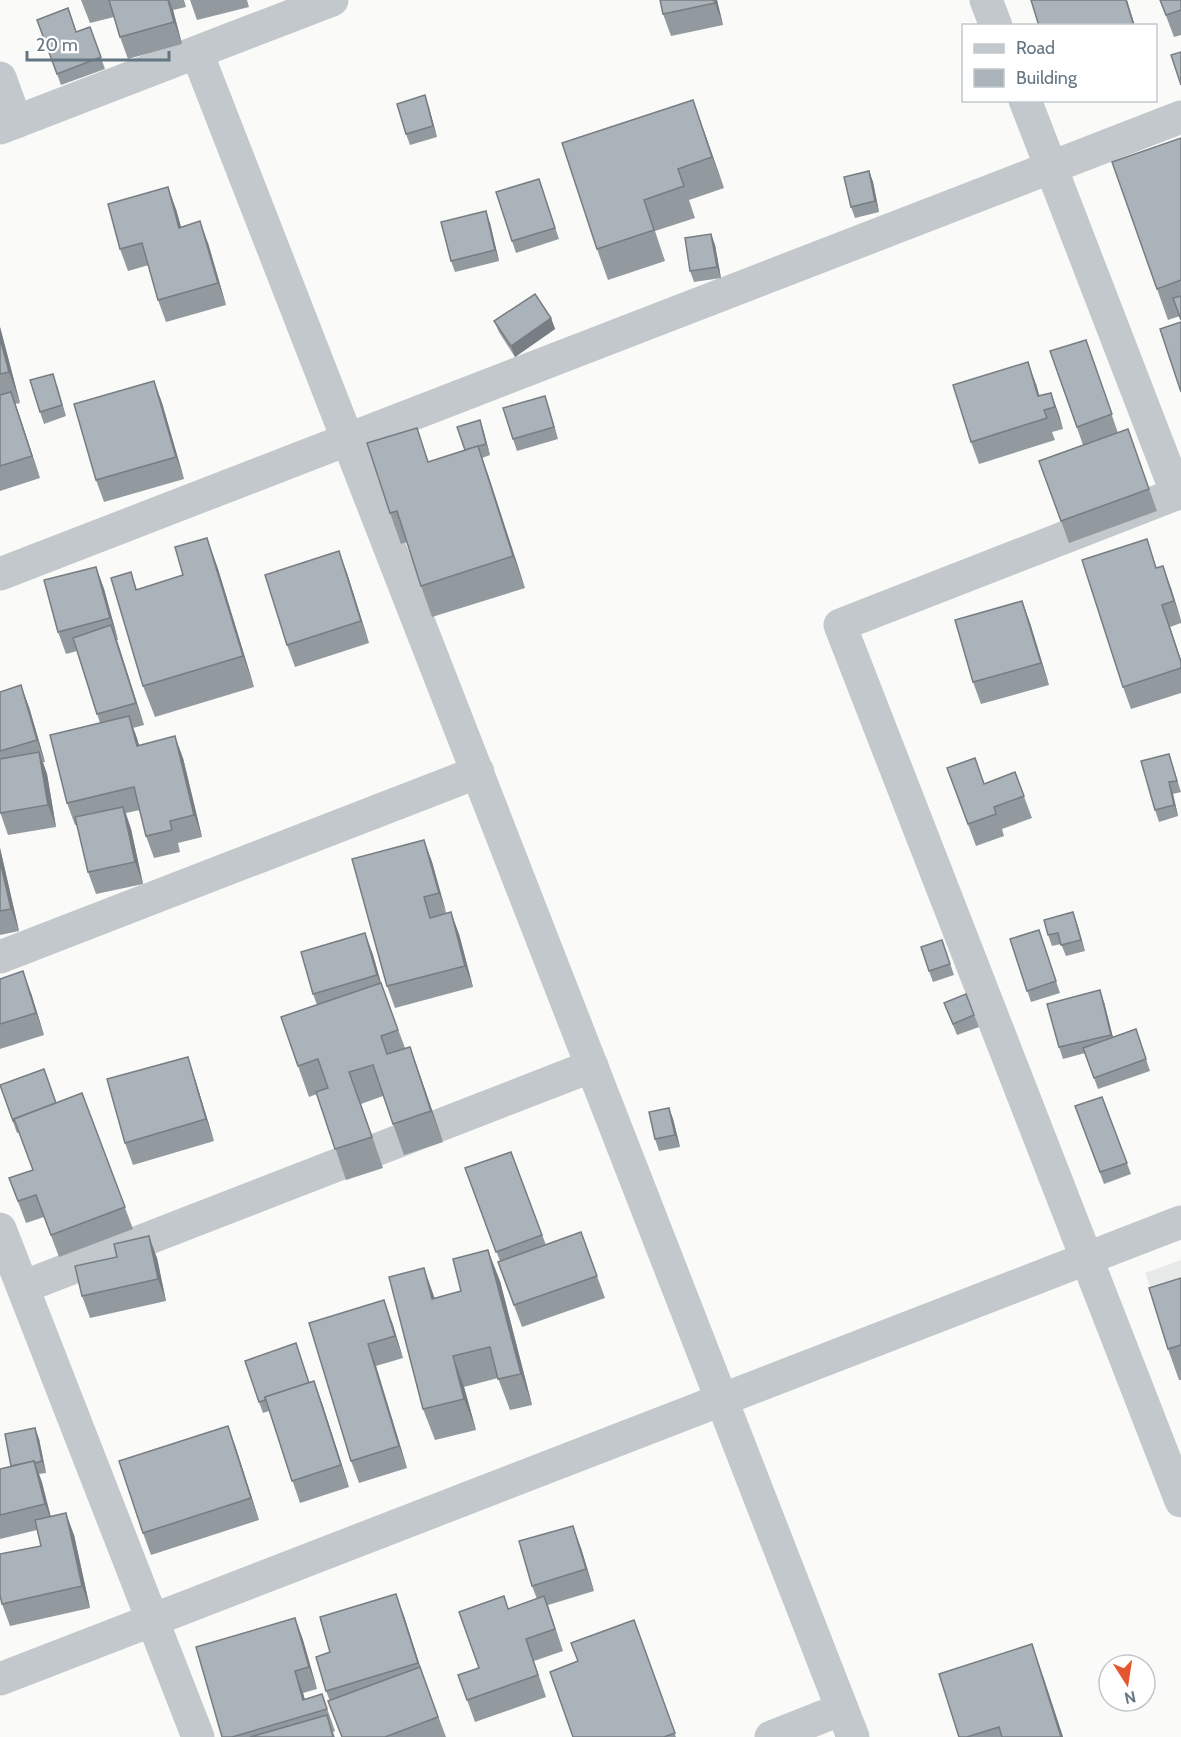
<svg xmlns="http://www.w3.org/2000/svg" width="1181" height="1737" viewBox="0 0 1181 1737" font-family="Cabin,sans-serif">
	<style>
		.built { fill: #e8e9e9 }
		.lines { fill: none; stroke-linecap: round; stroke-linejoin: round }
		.street { stroke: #c3c8cc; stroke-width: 33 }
		.wall { fill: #929a9f }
		.shaded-wall { fill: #777d82 }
		.building { fill: #aab3b9; stroke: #777d82; stroke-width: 1.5 }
	</style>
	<rect width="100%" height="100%" fill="#fafaf8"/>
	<!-- built -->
	<polygon class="built" points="1181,1260 1181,1372 1145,1273"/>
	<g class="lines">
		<!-- street -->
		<g class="street">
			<polyline points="986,0 996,26"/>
			<polyline points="197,53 853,1737"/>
			<polyline points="0,78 16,122"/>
			<polyline points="1025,100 1177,494"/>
			<polyline points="0,128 332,0"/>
			<polyline points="1181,492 840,625 1181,1501"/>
			<polyline points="0,574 1181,117"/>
			<polyline points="0,957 478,772"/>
			<polyline points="0,1229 198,1737"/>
			<polyline points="23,1287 592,1066"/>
			<polyline points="0,1679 1181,1222"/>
			<polyline points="771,1737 842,1709"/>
		</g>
	</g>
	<!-- wall -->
	<g class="wall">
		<polygon points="81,0 184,0 186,7 173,10 182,44 128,59 120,37 114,17 90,23"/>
		<polygon points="190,0 247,0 249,7 197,20"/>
		<polygon points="660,0 717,0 723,25 671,36 663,14"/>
		<polygon points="1160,0 1181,0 1181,35 1174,37"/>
		<polygon points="37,20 77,32 90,27 105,69 61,85"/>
		<polygon points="425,95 437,137 410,145 406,134"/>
		<polygon points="704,131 724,188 689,200 695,218 655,231 665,261 608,280 597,249"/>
		<polygon points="1181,138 1181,320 1180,316 1168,320 1157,289"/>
		<polygon points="869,171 873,182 879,212 855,218 851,207"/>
		<polygon points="539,179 559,239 516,253 512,241"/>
		<polygon points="176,209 181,227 208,243 226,305 166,322 158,300 149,265 128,271 120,249"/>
		<polygon points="490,223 499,261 455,272 451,261"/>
		<polygon points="711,234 715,245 721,278 694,282 690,271"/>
		<polygon points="551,318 555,329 515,357 499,332 494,321"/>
		<polygon points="0,327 20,403 15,404 40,478 0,491"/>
		<polygon points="1086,340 1118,433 1128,429 1157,511 1069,543 1039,461 1083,445 1050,351"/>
		<polygon points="154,381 162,403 184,479 104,502 96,480"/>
		<polygon points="1036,384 1039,396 1051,393 1059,415 1063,429 1052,432 1055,440 979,464 971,442"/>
		<polygon points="57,385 66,416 44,424 40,412"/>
		<polygon points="545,396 558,439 517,451 513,439"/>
		<polygon points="480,420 490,455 482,458 525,588 432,617 421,586 407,542 401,544 390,513 429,462 465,450"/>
		<polygon points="207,538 218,569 254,687 155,717 143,686 131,572 137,590 183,575"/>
		<polygon points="96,567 104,589 118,640 117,640 144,725 133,728 139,745 183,758 202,837 178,843 180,852 154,858 146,836 140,810 126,813 131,829 143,884 96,894 88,872 77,825 75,825 67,803 100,723 77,651 66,654 58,632"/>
		<polygon points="1157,568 1171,588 1181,620 1181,623 1170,627 1181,660 1181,693 1131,709 1123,687"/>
		<polygon points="347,573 369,643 295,667 287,645"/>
		<polygon points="1022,601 1030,623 1049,685 981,704 973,682"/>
		<polygon points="0,692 29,707 45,762 43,762 47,774 56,827 8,835 0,812"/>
		<polygon points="1169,754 1181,792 1173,794 1178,816 1159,822 1155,810"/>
		<polygon points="947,768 984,784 1015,772 1032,818 1002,829 1004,836 976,846"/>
		<polygon points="424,840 432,862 446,914 459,934 473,987 395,1008 387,986"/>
		<polygon points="0,848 19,931 0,935"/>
		<polygon points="1073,912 1085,951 1066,956 1061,944 1052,946 1048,935"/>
		<polygon points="1039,930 1060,993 1031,1002 1010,939"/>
		<polygon points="365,933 373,955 381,983 405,1048 410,1047 443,1142 404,1155 383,1096 361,1104 383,1168 346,1180 317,1094 309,1097 298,1066 317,1005 313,994"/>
		<polygon points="942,940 954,975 933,982 929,971"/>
		<polygon points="0,979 31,993 44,1035 0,1049"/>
		<polygon points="966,994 979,1027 957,1035 944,1003"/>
		<polygon points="1104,1002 1113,1037 1136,1029 1150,1071 1098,1089 1085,1053 1063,1059 1059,1047"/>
		<polygon points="195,1079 214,1141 133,1165 125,1143"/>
		<polygon points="0,1085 56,1103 82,1093 133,1229 59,1257 44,1217 26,1223 9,1178 33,1170 19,1132 17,1133"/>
		<polygon points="1102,1097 1131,1174 1104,1184 1075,1106"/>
		<polygon points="669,1108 673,1119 680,1147 659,1151 655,1139"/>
		<polygon points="511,1152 546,1245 581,1232 605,1298 522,1327 498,1262 500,1261 465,1168"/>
		<polygon points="117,1257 157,1258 166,1301 90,1318 82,1296"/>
		<polygon points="1181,1278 1181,1380 1179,1380 1168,1349"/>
		<polygon points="500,1281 532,1405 510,1410 498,1378 464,1387 476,1430 435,1440 423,1409 435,1298"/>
		<polygon points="392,1322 403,1358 376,1366 407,1468 359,1483 351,1461 309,1323"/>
		<polygon points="309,1382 322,1403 349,1487 300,1503 269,1411 263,1413 259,1402"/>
		<polygon points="228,1426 259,1520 151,1555 143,1533"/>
		<polygon points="35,1428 39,1439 46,1473 39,1474 51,1517 74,1535 90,1608 10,1626 2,1604 41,1546 37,1530 0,1539 0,1469 11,1466"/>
		<polygon points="581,1548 594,1591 548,1605 563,1651 534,1661 546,1697 475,1722 458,1675 479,1668 508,1609 537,1599 532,1586"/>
		<polygon points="404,1616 425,1681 446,1737 342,1737 328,1701 330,1701 326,1691 330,1652"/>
		<polygon points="295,1618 303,1640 317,1689 303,1693 305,1700 322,1694 335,1731 333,1732 335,1737 222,1737"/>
		<polygon points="634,1620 676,1737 573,1737 578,1662"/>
		<polygon points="1043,1676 1063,1737 959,1737"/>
	</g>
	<!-- shaded-wall -->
	<g class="shaded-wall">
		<polygon points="168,0 169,0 173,10 182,44 174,22"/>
		<polygon points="714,0 717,0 723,25 715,3"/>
		<polygon points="1126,0 1127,0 1135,26 1134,26"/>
		<polygon points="425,95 429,107 437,137 433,126"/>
		<polygon points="693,100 704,131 724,188 712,157"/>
		<polygon points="869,171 873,182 879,212 875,201"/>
		<polygon points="168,187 176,209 187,249 179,228"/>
		<polygon points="486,211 490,223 499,261 495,250"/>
		<polygon points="200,221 208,243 226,305 218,283"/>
		<polygon points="711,234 715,245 721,278 717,267"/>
		<polygon points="551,318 555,329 515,357 511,346"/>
		<polygon points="0,327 20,403 9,372 0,338"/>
		<polygon points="1028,362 1036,384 1046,418 1038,396"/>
		<polygon points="154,381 162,403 184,479 176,457"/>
		<polygon points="11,392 19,414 40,478 32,456"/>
		<polygon points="1051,393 1059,415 1063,429 1055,407"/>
		<polygon points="545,396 549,408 558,439 554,427"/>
		<polygon points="480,420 484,432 490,455 486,444"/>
		<polygon points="478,446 489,477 525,588 513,556"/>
		<polygon points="207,538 218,569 254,687 243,656"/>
		<polygon points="339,551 347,573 369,643 361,621"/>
		<polygon points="1163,566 1171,588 1181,620 1174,601"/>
		<polygon points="96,567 104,589 118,640 110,618"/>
		<polygon points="1022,601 1030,623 1049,685 1041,663"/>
		<polygon points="1162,605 1170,627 1181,660 1181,662"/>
		<polygon points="111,625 119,647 144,725 136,703"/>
		<polygon points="21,685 29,707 45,762 37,740"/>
		<polygon points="129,716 137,738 145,768 137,746"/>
		<polygon points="175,736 183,758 202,837 194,815"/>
		<polygon points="39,752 47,774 56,827 48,805"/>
		<polygon points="1169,782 1173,794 1178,816 1174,805"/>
		<polygon points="123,807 131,829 143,884 135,862"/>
		<polygon points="424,840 432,862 447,915 439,893"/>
		<polygon points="0,848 19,931 11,909 0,861"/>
		<polygon points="451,912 459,934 473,987 465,966"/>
		<polygon points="1073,912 1077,923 1085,951 1081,940"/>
		<polygon points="365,933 373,955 385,997 377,975"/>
		<polygon points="23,971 31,993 44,1035 36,1013"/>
		<polygon points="1100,990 1104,1002 1115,1046 1111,1035"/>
		<polygon points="410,1047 421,1078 443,1142 431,1111"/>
		<polygon points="188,1057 195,1079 214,1141 206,1119"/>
		<polygon points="669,1108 673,1119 680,1147 675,1135"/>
		<polygon points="149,1236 157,1258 166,1301 158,1279"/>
		<polygon points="488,1250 500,1281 532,1405 521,1374"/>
		<polygon points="424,1268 435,1299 432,1299"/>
		<polygon points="384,1300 392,1322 403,1358 395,1336"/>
		<polygon points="368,1344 376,1366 407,1468 399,1446"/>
		<polygon points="453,1356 464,1387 476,1430 464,1399"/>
		<polygon points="314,1381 322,1403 349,1487 341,1465"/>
		<polygon points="228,1426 236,1448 259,1520 251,1498"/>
		<polygon points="35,1428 39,1439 46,1473 42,1461"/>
		<polygon points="34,1461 42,1482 53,1526 45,1504"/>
		<polygon points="66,1513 74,1535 90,1608 82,1586"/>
		<polygon points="573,1526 581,1548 594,1591 586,1569"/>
		<polygon points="396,1594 404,1616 426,1685 418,1663"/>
		<polygon points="295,1618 303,1640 317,1689 309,1667"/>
		<polygon points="1032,1644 1043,1676 1063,1737 1061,1737"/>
		<polygon points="295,1671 303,1693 309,1715 303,1700"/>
	</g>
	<!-- building -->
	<g class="building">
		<polygon points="109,0 168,0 174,22 120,37"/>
		<polygon points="660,0 714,0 715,3 663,14"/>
		<polygon points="1031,0 1126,0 1134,26 1039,26"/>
		<polygon points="1160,0 1181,0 1181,10 1166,15"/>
		<polygon points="68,8 76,32 90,27 101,57 57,74 37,20"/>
		<polygon points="1181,52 1181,85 1171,55"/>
		<polygon points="425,95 433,126 406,134 397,104"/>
		<polygon points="693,100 712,157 678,169 684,186 644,200 654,230 597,249 562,143"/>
		<polygon points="1181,138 1181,280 1157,289 1112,162"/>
		<polygon points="869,171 875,201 851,207 844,177"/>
		<polygon points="539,179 555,228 512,241 496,192"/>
		<polygon points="168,187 179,228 200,221 218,283 158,300 142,243 120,249 108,204"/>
		<polygon points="486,211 495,250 451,261 441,222"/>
		<polygon points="711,234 717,267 690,271 685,238"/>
		<polygon points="535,294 551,318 511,346 494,321"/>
		<polygon points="1181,296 1181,320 1173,298"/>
		<polygon points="1181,322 1181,392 1160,329"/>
		<polygon points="0,338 9,372 0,374"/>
		<polygon points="1086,340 1112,414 1077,427 1050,351"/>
		<polygon points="1028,362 1038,396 1051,393 1055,407 1044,410 1047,418 971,442 953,385"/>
		<polygon points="53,374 62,405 40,412 30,380"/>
		<polygon points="154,381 176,457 96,480 74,404"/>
		<polygon points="11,392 32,456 0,466 0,395"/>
		<polygon points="545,396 554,427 513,439 503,408"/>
		<polygon points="480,420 486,444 465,450 457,427"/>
		<polygon points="417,428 428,462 478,446 513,556 421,586 397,511 390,513 367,443"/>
		<polygon points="1128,429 1149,489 1061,521 1039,461"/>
		<polygon points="207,538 243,656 143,686 111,578 131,572 136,590 183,575 175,547"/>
		<polygon points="1147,539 1156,568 1163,566 1174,601 1162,605 1181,662 1181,668 1123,687 1082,560"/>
		<polygon points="339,551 361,621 287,645 265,575"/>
		<polygon points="96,567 110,618 58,632 44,580"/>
		<polygon points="1022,601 1041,663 973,682 955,620"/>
		<polygon points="111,625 136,703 97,714 73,638"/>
		<polygon points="21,685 37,740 0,751 0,692"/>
		<polygon points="129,716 137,746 175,736 194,815 170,821 172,830 146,836 134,787 67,803 50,735"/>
		<polygon points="39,752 48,805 0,813 0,759"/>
		<polygon points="1169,754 1177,781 1169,782 1174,805 1155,810 1141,761"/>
		<polygon points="975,758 984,784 1015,772 1024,796 994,807 996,814 968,824 947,768"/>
		<polygon points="123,807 135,862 88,872 75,817"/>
		<polygon points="424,840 439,893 424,897 430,918 451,912 465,966 387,986 352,859"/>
		<polygon points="0,861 11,909 0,911"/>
		<polygon points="1073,912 1081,940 1061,945 1058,933 1048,935 1044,920"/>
		<polygon points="1039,930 1056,981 1027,991 1010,939"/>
		<polygon points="365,933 377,975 313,994 301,952"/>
		<polygon points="942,940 950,964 929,971 921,947"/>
		<polygon points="23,971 36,1013 0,1024 0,979"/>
		<polygon points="381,983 398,1030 381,1036 387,1054 410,1047 431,1111 393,1124 373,1065 349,1072 372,1137 335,1149 316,1092 328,1088 318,1059 298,1066 281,1017"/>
		<polygon points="1100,990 1111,1035 1059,1047 1047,1004"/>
		<polygon points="966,994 974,1015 953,1024 944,1003"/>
		<polygon points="1136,1029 1146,1059 1094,1078 1083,1048"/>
		<polygon points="188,1057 206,1119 125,1143 107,1079"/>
		<polygon points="44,1069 56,1103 14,1119 15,1121 13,1121 0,1085"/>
		<polygon points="82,1093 125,1207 51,1235 36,1195 18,1201 9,1178 33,1170 14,1119"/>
		<polygon points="1102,1097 1127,1163 1100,1172 1075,1106"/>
		<polygon points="669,1108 675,1135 655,1139 649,1112"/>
		<polygon points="511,1152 542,1235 496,1252 465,1168"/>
		<polygon points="581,1232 597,1276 514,1305 498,1262"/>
		<polygon points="149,1236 158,1279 82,1296 75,1266 117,1257 114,1244"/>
		<polygon points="488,1250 521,1374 498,1379 490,1347 453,1356 464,1399 423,1409 389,1277 424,1268 432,1299 461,1291 453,1259"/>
		<polygon points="1181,1278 1181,1345 1168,1349 1149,1288"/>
		<polygon points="384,1300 395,1336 368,1344 399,1446 351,1461 309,1323"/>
		<polygon points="296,1343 309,1383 265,1397 265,1400 259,1402 245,1361"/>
		<polygon points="314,1381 341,1465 292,1481 265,1397"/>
		<polygon points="228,1426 251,1498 143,1533 119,1461"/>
		<polygon points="35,1428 42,1461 35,1463 34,1461 11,1466 5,1434"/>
		<polygon points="34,1461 45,1504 0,1515 0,1469"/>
		<polygon points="66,1513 82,1586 2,1604 0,1595 0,1554 41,1546 35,1520"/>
		<polygon points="573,1526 586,1569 532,1586 519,1541"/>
		<polygon points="396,1594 418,1663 326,1691 316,1657 330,1652 320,1617"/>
		<polygon points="504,1596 508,1609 544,1596 555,1629 526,1639 538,1675 467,1700 458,1675 479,1668 459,1612"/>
		<polygon points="295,1618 309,1667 295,1671 303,1700 322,1694 327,1709 232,1737 222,1737 196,1647"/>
		<polygon points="634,1620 675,1733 664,1737 573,1737 550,1672 578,1661 571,1643"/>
		<polygon points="1032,1644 1061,1737 1002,1737 999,1727 967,1737 959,1737 939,1674"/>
		<polygon points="420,1667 438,1717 385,1737 342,1737 328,1701"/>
		<polygon points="327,1715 333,1737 250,1737"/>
	</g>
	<!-- legend -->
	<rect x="962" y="24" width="195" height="78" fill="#ffffff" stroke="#c1c8cd" stroke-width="1.5"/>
	<rect x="974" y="44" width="30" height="9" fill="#c3c8cc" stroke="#c1c8cd" stroke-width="1.5"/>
	<text x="1016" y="54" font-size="18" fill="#657683">Road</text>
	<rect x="974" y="69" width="30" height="18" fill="#aab3b9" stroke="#c1c8cd" stroke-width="1.5"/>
	<text x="1016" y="84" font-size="18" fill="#657683">Building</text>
	<!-- north arrow -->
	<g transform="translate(1127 1683) rotate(168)"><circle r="28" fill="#ffffff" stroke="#c1c8cd" stroke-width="1.5"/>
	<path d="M0-4.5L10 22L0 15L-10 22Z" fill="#e4572e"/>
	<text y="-9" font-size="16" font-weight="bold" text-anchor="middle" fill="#657683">N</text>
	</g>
	<!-- scale -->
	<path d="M27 51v9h142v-9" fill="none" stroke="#657683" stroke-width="3"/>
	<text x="36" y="51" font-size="18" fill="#657683" stroke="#ffffff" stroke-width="4.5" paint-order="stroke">20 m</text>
</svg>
